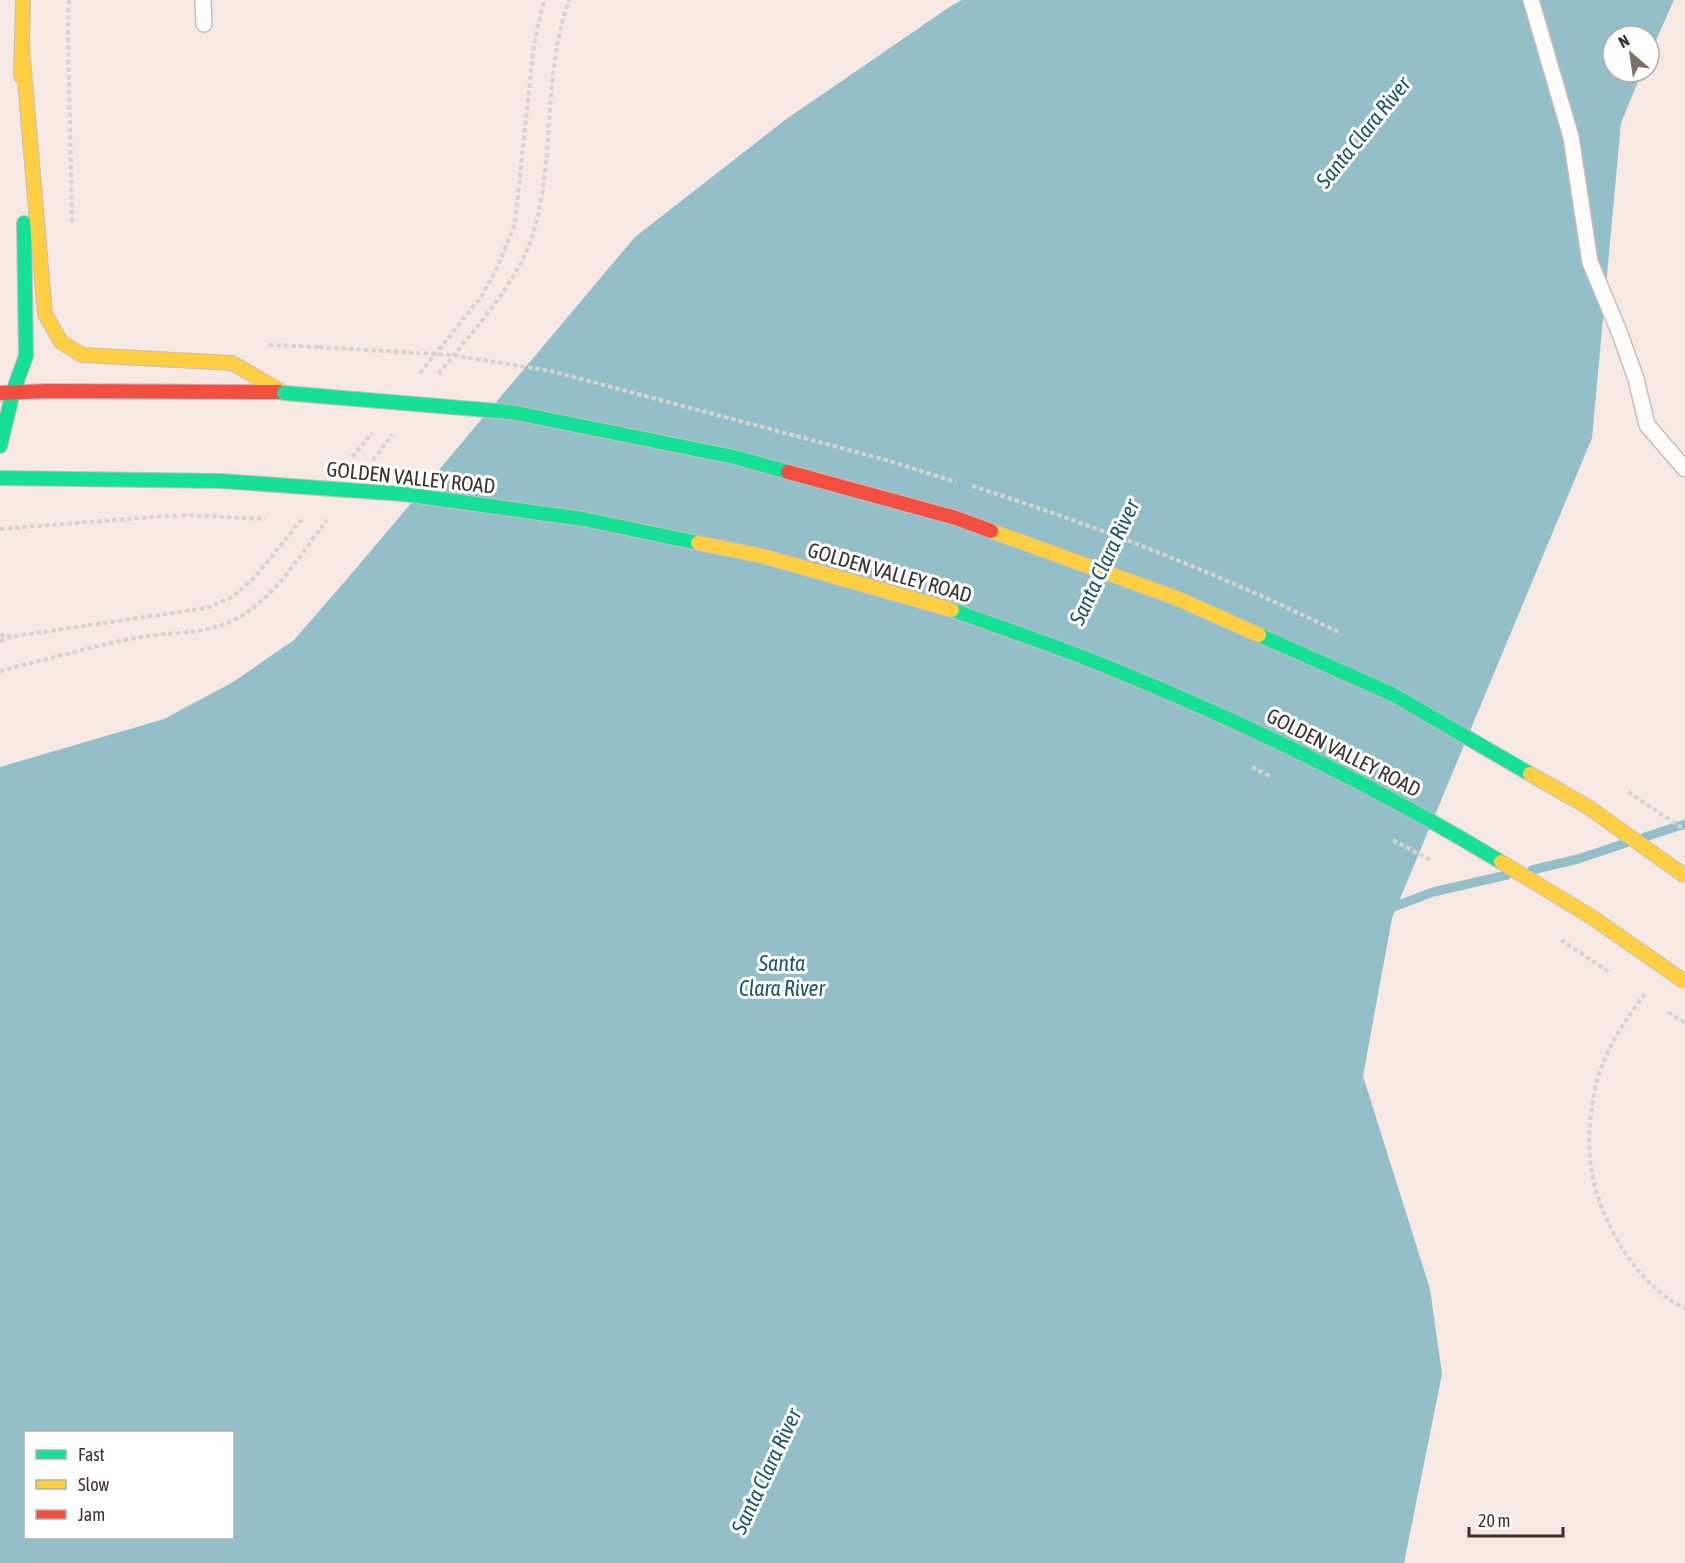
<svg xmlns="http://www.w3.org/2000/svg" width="1685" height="1563" viewBox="0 0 1685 1563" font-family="'Asap Condensed',sans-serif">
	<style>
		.water { fill: #94bfc8; fill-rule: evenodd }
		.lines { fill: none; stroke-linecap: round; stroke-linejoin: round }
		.stream { stroke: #94bfc8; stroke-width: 9 }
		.lane-casing { stroke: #c9bdb9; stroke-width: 18 }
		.fast-casing { stroke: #c9bdb9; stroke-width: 16 }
		.slow-casing { stroke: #c9bdb9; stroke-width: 16 }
		.jam-casing { stroke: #c9bdb9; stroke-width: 16 }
		.path { stroke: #d7d3d1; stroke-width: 4; stroke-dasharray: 4.5 3; stroke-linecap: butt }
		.lane { stroke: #fefcfb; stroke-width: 15 }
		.fast { stroke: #16e098; stroke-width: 14 }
		.slow { stroke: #ffcf43; stroke-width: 14 }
		.jam { stroke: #f24e42; stroke-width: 14 }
		.fast-bridge-casing { stroke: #c9bdb9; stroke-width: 16; stroke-linecap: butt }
		.slow-bridge-casing { stroke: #c9bdb9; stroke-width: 16; stroke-linecap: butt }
		.jam-bridge-casing { stroke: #c9bdb9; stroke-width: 16; stroke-linecap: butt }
		.path-bridge { stroke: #d7d3d1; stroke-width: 4; stroke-dasharray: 4.5 3; stroke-linecap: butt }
		.fast-bridge { stroke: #16e098; stroke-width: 14 }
		.slow-bridge { stroke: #ffcf43; stroke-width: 14 }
		.jam-bridge { stroke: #f24e42; stroke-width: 14 }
		.labels { text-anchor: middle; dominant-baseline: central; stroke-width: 6; stroke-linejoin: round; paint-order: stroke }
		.street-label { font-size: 21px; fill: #3c312c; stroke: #fff }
		.water-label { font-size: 22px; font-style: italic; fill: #1c5560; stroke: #fff }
	</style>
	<rect width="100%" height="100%" fill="#f6e8e3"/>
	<!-- water -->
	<path class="water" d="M962,0H1674L1649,56V36H1613V72H1642L1621,123L1592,438L1392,918L1363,1076L1430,1289L1442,1374L1404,1563H0V767L164,719L233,682L294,640L348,578L635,237L785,120L951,6ZM26,1432H232V1538H26Z"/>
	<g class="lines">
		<!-- stream -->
		<g class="stream">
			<polyline points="1645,837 1685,824"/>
			<polyline points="1532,870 1578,859 1626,843"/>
			<polyline points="1388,909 1433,892 1507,875"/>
		</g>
		<!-- lane casing -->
		<g class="lane-casing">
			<g id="lane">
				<polyline points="203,0 204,24"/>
				<polyline points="1531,0 1571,137 1590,262 1620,334 1636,379 1647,425 1685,469"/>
			</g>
		</g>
		<!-- fast casing -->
		<g class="fast-casing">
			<g id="fast">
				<polyline points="0,446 13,392 26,356 24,223"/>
				<polyline points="0,478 221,481"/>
			</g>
		</g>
		<!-- slow casing -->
		<g class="slow-casing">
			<g id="slow">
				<polyline points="22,47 45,314 61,342 82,355 232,363 284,393"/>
				<polyline points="21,76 23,0"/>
			</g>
		</g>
		<!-- jam casing -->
		<g class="jam-casing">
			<polyline id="jam" points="0,393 48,391 279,392"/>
		</g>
		<!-- path -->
		<g class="path">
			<polyline points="69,0 68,34 72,222"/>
			<polyline points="269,345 319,347"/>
			<polyline points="420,373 481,297 498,266 515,223 534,44 544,0"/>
			<path d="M439,374C470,333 518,284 533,234C556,158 542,75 569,0"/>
			<polyline points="352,457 372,433"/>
			<polyline points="373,460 392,435"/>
			<polyline points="0,529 179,515"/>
			<polyline points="0,635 11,636"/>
			<polyline points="0,641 15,636 207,608 234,596 254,578 302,519"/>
			<path d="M0,671C43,660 86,648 130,639C171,630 211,638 249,611C281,588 303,551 327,520"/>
			<path d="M1645,994C1622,1024 1600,1058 1594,1095C1589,1118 1588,1145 1591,1168C1598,1218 1637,1287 1685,1308"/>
		</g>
		<!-- lane -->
		<use href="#lane" class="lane"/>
		<!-- fast -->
		<use href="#fast" class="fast"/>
		<!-- slow -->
		<use href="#slow" class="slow"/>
		<!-- jam -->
		<use href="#jam" class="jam"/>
		<!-- fast-bridge casing -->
		<g class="fast-bridge-casing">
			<g id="fast-bridge">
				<polyline points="284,393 511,412 734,457 788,472"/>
				<polyline points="221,481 403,494 583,519 698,543"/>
				<path d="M952,610C1005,629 1059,647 1110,668C1245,723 1376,786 1501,862"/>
				<polyline points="1259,635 1392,694 1530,774"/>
			</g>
		</g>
		<!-- slow-bridge casing -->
		<g class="slow-bridge-casing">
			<g id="slow-bridge">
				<polyline points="991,531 1176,598 1259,635"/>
				<polyline points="698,543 762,556 952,610"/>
				<polyline points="1530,774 1588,807 1685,876"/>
				<polyline points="1501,862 1593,918 1685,982"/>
			</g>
		</g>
		<!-- jam-bridge casing -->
		<g class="jam-bridge-casing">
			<polyline id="jam-bridge" points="788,472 956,518 991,531"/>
		</g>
		<!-- path-bridge -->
		<g class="path-bridge">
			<polyline points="319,347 451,355 551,371 883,459 956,482"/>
			<path d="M972,486C1097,526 1220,574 1338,632"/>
			<polyline points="182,515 265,519"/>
			<polyline points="1252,767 1272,777"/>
			<polyline points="1628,792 1685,830"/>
			<polyline points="1393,840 1432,861"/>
			<polyline points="1561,940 1609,972"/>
			<polyline points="1668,1012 1685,1023"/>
		</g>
		<!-- fast-bridge -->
		<use href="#fast-bridge" class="fast-bridge"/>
		<!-- slow-bridge -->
		<use href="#slow-bridge" class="slow-bridge"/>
		<!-- jam-bridge -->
		<use href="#jam-bridge" class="jam-bridge"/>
	</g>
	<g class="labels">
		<!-- street labels -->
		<g class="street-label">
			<text transform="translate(411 477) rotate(6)">GOLDEN VALLEY ROAD</text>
			<text transform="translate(890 572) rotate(16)">GOLDEN VALLEY ROAD</text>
			<text transform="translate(1344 752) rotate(27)">GOLDEN VALLEY ROAD</text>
		</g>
		<!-- water labels -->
		<g class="water-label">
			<text transform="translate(1363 132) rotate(-51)">Santa Clara River</text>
			<text transform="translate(1104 562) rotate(-65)">Santa Clara River</text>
			<text x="782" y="963">Santa<tspan x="782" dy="25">Clara River</tspan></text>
			<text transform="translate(766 1471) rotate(-65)">Santa Clara River</text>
		</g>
	</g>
	<!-- legend -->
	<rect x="24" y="1431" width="210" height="108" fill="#ffffff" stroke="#b1adab" stroke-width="1.5"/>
	<rect x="36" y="1450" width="30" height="9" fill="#16e098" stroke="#b1adab" stroke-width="1.5"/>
	<text x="78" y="1461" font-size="18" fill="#3c312c">Fast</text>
	<rect x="36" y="1480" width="30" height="9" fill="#ffcf43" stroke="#b1adab" stroke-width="1.5"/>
	<text x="78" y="1491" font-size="18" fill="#3c312c">Slow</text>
	<rect x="36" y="1510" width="30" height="9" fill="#f24e42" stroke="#b1adab" stroke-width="1.5"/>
	<text x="78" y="1521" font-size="18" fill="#3c312c">Jam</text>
	<!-- north arrow -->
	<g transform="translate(1631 54) rotate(331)"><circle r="28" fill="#ffffff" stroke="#b1adab" stroke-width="1.5"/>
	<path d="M0-4.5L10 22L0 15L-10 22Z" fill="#7d716c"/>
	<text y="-9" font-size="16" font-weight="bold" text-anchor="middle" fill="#3c312c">N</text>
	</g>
	<!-- scale -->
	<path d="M1469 1527v9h94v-9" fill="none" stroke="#3c312c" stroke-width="3"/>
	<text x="1478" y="1527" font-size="18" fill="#3c312c" stroke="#ffffff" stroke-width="4.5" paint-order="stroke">20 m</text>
</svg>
